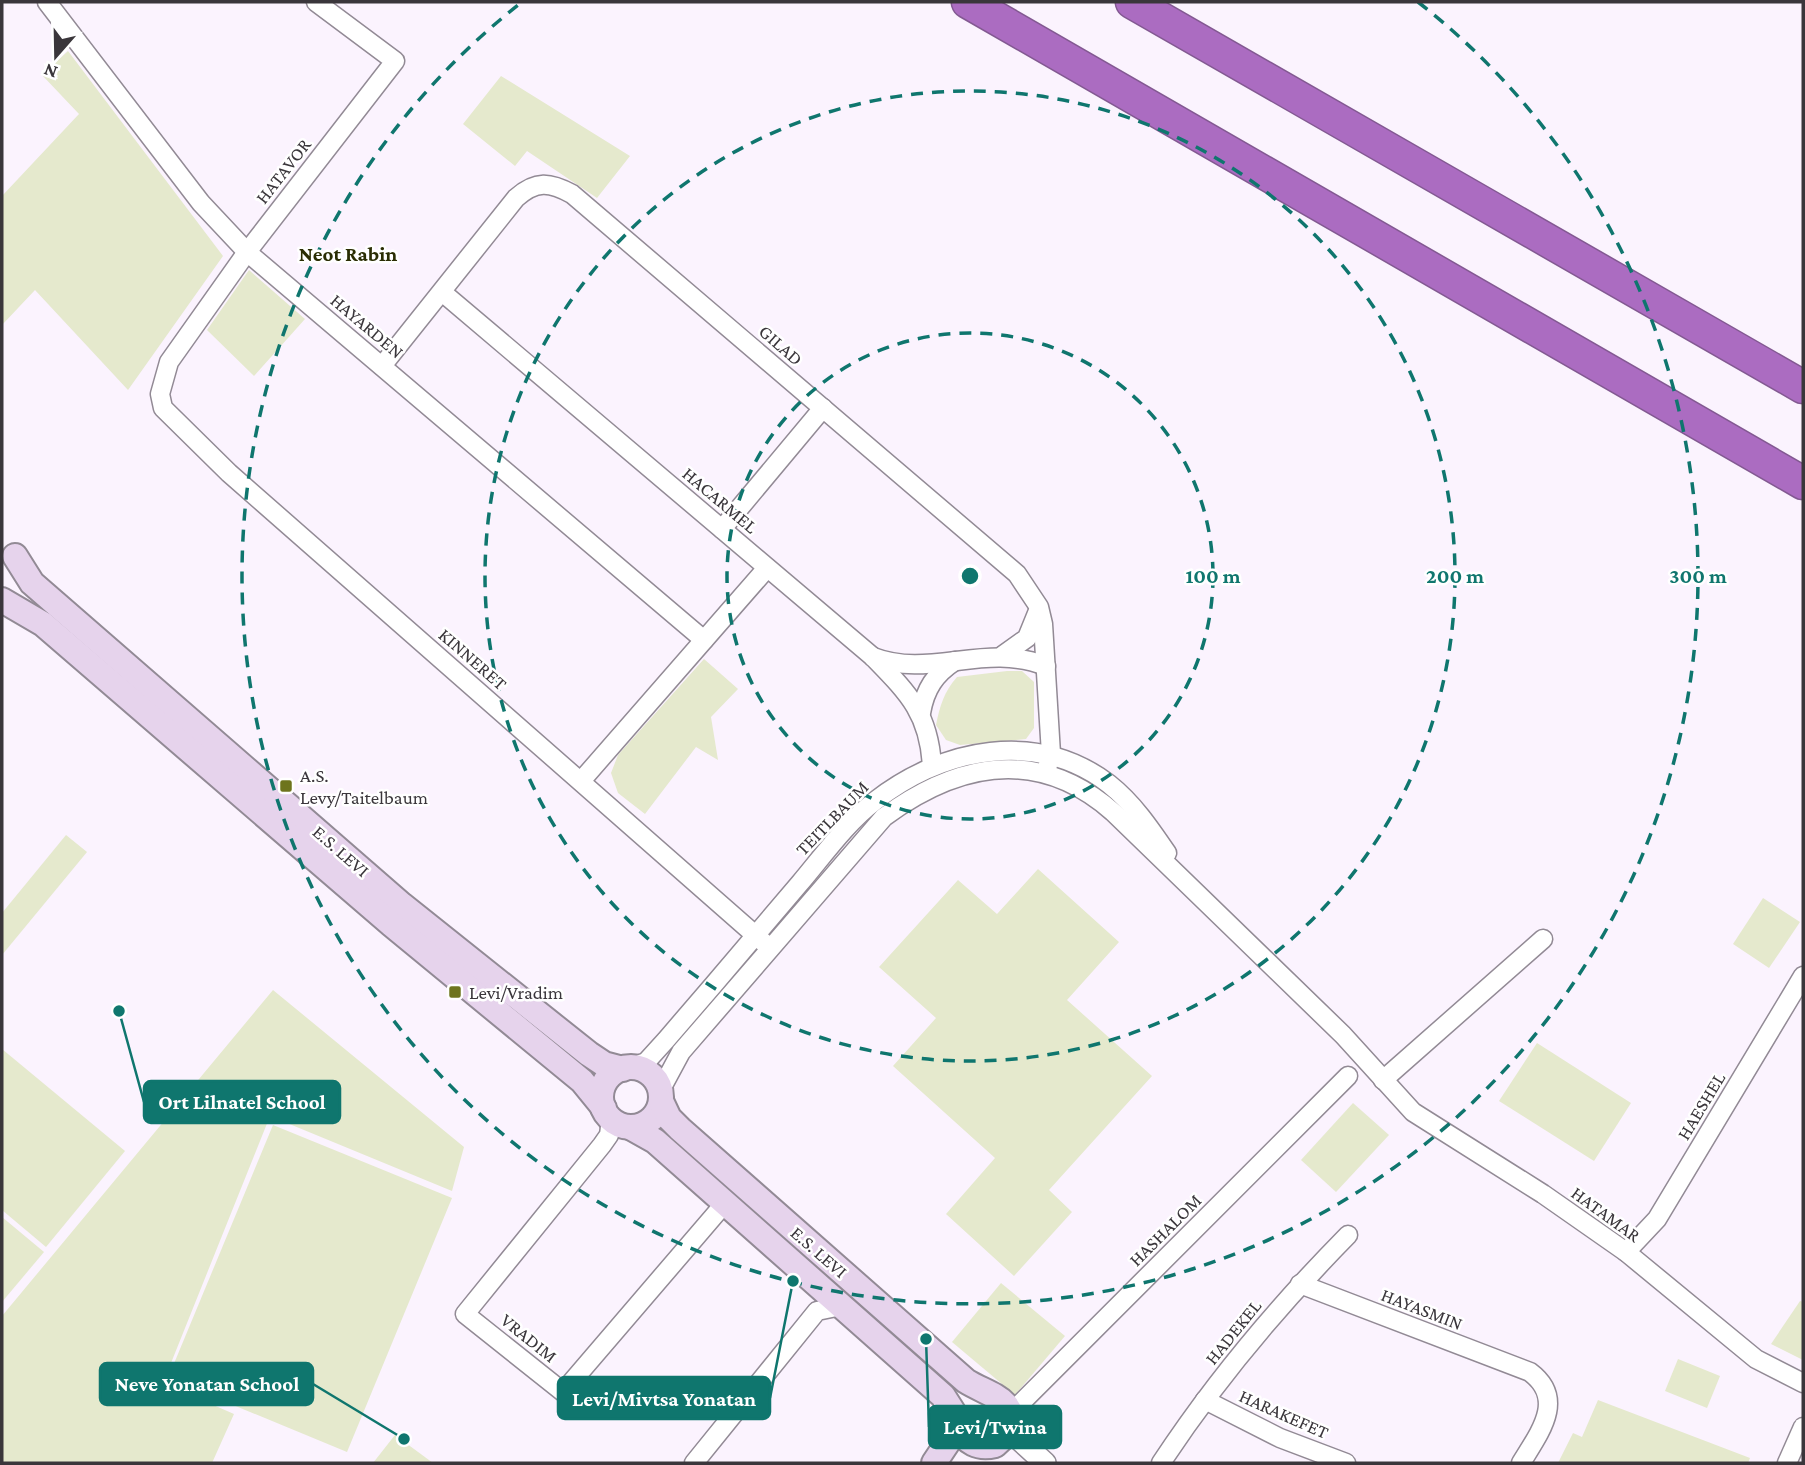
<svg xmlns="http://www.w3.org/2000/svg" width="1805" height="1465" viewBox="0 0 1805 1465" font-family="'Crimson Pro',serif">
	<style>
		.green { fill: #e5e9cd }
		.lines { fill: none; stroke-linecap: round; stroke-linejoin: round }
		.minor-casing { stroke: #928a95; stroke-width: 21 }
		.tertiary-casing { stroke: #928a95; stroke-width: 24 }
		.secondary-casing { stroke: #928a95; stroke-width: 28 }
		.motorway-casing { stroke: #835992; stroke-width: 35 }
		.minor { stroke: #fff; stroke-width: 18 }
		.tertiary { stroke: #fff; stroke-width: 21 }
		.secondary { stroke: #e6d3ec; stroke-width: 24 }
		.motorway { stroke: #ab6cc1; stroke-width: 32 }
		.ring { fill: none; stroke: #0f766e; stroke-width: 3.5; stroke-dasharray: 12 9 }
		.poi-dot { fill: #6e741d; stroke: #fff; stroke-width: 2.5 }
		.labels { text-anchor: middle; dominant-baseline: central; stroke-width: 5; stroke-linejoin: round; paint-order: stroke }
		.street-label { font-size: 19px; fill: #3a363b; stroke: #fff }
		.poi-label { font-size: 19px; fill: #3a363b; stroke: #fff; text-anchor: start }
		.neighbourhood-label { font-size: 21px; font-weight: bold; fill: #2a2d03; stroke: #fff }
		.centre { fill: #0f766e; stroke: #fff; stroke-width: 3.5 }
		.ring-label { font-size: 21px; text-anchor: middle; font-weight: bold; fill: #0f766e; stroke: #fff; stroke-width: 5; stroke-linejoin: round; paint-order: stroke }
		.leader { fill: none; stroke: #0f766e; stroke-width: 2.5 }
		.callout-dot { fill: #0f766e; stroke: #fff; stroke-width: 2.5 }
		.callout { fill: #0f766e; stroke: #0f766e; stroke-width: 2.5 }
		.callout-label { font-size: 21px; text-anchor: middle; font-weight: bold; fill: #fff }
	</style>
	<rect width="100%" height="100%" fill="#fbf3fe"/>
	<!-- green -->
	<g class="green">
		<polygon points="68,51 223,256 128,390 35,290 2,325 2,196 79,114 42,75"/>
		<polygon points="501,76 630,156 597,198 527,151 515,166 463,124"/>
		<polygon points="249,270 305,319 254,376 207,330"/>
		<polygon points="704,659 738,689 711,717 718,760 696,747 645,814 618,793 611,773 618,755"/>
		<path d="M1007,671H1022L1034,682V728L1026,739L960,745L946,740L936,725C940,705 944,692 957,677Z"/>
		<polygon points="66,835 87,852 2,955 2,913"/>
		<polygon points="1038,869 1119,942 1067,1000 1152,1076 1049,1190 1072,1212 1014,1276 946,1214 995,1158 893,1066 936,1018 879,967 958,880 997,914"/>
		<polygon points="1763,898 1800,922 1769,968 1733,944"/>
		<polygon points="273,990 464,1147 452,1191 270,1116 163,1383 234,1414 212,1463 2,1463 2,1316"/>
		<polygon points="1537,1043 1631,1103 1594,1161 1499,1101"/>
		<polygon points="2,1049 125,1151 46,1247 2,1210"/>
		<polygon points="1353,1103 1389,1135 1336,1192 1301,1160"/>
		<polygon points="273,1125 452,1198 347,1452 168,1378"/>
		<polygon points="2,1217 44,1252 2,1302"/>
		<polygon points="1001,1283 1065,1336 1015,1395 952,1342"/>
		<polygon points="1800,1301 1803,1302 1803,1360 1771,1344"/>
		<polygon points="1678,1359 1720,1376 1707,1408 1665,1391"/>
		<polygon points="1598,1400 1750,1458 1748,1463 1558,1463 1573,1433 1582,1437"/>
		<polygon points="395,1435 433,1463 373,1463"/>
	</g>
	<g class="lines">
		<!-- minor casing -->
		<g class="minor-casing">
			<g id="minor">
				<polyline points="47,2 201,203 247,252 704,640"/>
				<polyline points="316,2 395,61 247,252 169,362 160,394 163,408 229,473 770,948"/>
				<path d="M442,292L873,657C908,693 929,713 932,766"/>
				<path d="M382,366L516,198C536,180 550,182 572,194L1017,574L1039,607L1043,624L1051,754L1046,772"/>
				<polyline points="722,529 823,408"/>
				<polyline points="1003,655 1027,638 1038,611"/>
				<path d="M873,657C930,679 985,642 1046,666"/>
				<path d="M921,713C925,689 935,674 955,661"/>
				<polyline points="581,781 767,568"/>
				<path d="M633,1067L646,1062L666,1040C711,988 756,935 800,883C823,856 846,823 875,801C943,748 1037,729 1109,784C1133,803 1150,828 1167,853"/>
				<polyline points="1383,1080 1543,939"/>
				<path d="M660,1091L681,1052L884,817C959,762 1039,747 1113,812L1343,1035L1413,1112L1543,1194L1626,1252L1756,1359L1803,1383"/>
				<polyline points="611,1119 609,1135 602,1145 465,1314 563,1392 725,1203"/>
				<polyline points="1626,1252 1657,1219 1803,976"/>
				<path d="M1300,1284L1530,1372C1566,1399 1540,1432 1521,1463"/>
				<polyline points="1205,1400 1280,1438 1346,1463"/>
				<polyline points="1011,1413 1348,1076"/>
				<polyline points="694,1463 817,1311 841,1306"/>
				<path d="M1161,1463C1215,1381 1279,1305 1348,1235"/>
				<polyline points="1787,1463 1803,1427"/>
			</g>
		</g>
		<!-- tertiary casing -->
		<g class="tertiary-casing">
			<polyline id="tertiary" points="1010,1431 1045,1463"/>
		</g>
		<!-- secondary casing -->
		<g class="secondary-casing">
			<g id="secondary">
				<polyline points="15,556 32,583 402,905 589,1054 604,1064 623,1069"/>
				<polyline points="2,600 43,624 391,924 582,1081 604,1108"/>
				<circle cx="631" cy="1097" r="30"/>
				<path d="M661,1101L669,1118L680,1129L966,1381C988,1395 1018,1398 1010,1431L995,1445C978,1449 966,1443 958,1427"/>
				<polyline points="630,1127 655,1141 943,1396 957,1418"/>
				<polyline points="934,1463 958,1427"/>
			</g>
		</g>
		<!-- motorway casing -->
		<g class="motorway-casing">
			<g id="motorway">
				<polyline points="968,2 1803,483"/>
				<polyline points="1132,2 1803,387"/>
			</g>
		</g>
		<!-- minor -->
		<use href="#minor" class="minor"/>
		<!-- tertiary -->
		<use href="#tertiary" class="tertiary"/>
		<!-- secondary -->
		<use href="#secondary" class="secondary"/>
		<!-- motorway -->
		<use href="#motorway" class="motorway"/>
	</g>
	<!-- distance rings -->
	<g class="ring">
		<circle cx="970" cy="576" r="243"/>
		<circle cx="970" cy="576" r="485"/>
		<path d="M1418 2A728 728 0 1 1 522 2"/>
	</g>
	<!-- markers -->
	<g class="poi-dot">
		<rect x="279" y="779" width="14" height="14" rx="3.5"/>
		<rect x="448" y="985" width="14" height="14" rx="3.5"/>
	</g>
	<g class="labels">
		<!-- street labels -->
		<g class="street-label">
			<text transform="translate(283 171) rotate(-52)">HATAVOR</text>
			<text transform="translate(367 326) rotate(40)">HAYARDEN</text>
			<text transform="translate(781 345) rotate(41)">GILAD</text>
			<text transform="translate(720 500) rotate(40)">HACARMEL</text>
			<text transform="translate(473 659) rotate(41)">KINNERET</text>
			<text transform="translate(832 818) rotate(-46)">TEITLBAUM</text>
			<text transform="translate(341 851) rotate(41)">E.S. LEVI</text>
			<text transform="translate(1701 1106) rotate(-59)">HAESHEL</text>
			<text transform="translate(1606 1214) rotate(36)">HATAMAR</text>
			<text transform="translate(1165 1230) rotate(-45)">HASHALOM</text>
			<text transform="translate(819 1252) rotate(41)">E.S. LEVI</text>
			<text transform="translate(1422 1309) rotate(21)">HAYASMIN</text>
			<text transform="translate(1233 1332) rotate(-51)">HADEKEL</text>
			<text transform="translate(529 1338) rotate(39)">VRADIM</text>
			<text transform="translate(1284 1414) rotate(24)">HARAKEFET</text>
		</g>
		<!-- poi labels -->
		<g class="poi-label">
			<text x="300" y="775">A.S.<tspan x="300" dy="22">Levy/Taitelbaum</tspan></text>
			<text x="469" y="992">Levi/Vradim</text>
		</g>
		<!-- neighbourhood labels -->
		<g class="neighbourhood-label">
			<text x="348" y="254">Neot Rabin</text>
		</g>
	</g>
	<circle cx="970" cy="576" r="10" class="centre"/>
	<g class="ring-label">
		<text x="1213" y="583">100 m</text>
		<text x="1455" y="583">200 m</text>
		<text x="1698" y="583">300 m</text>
	</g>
	<!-- callouts -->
	<path class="leader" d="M119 1011L144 1102M404 1439L313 1384M793 1281L770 1398M926 1339L929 1427"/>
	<g class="callout-dot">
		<circle cx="119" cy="1011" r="7"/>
		<circle cx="404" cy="1439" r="7"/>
		<circle cx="793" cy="1281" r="7"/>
		<circle cx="926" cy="1339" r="7"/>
	</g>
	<g class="callout">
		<rect x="144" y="1081" width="196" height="42" rx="7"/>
		<rect x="100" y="1363" width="213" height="42" rx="7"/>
		<rect x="558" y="1377" width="212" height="42" rx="7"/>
		<rect x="929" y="1406" width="132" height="42" rx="7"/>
	</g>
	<g class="callout-label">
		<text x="242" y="1109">Ort Lilnatel School</text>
		<text x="207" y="1391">Neve Yonatan School</text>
		<text x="664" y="1406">Levi/Mivtsa Yonatan</text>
		<text x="995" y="1434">Levi/Twina</text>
	</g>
	<!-- border -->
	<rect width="1805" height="1465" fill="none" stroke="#3a363b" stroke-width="7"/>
	<!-- north arrow -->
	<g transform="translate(56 56) rotate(200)" stroke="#ffffff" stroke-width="5" paint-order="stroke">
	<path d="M0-5L12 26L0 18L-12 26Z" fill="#3a363b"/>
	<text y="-10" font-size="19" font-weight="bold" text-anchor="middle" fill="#3a363b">N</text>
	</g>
</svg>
